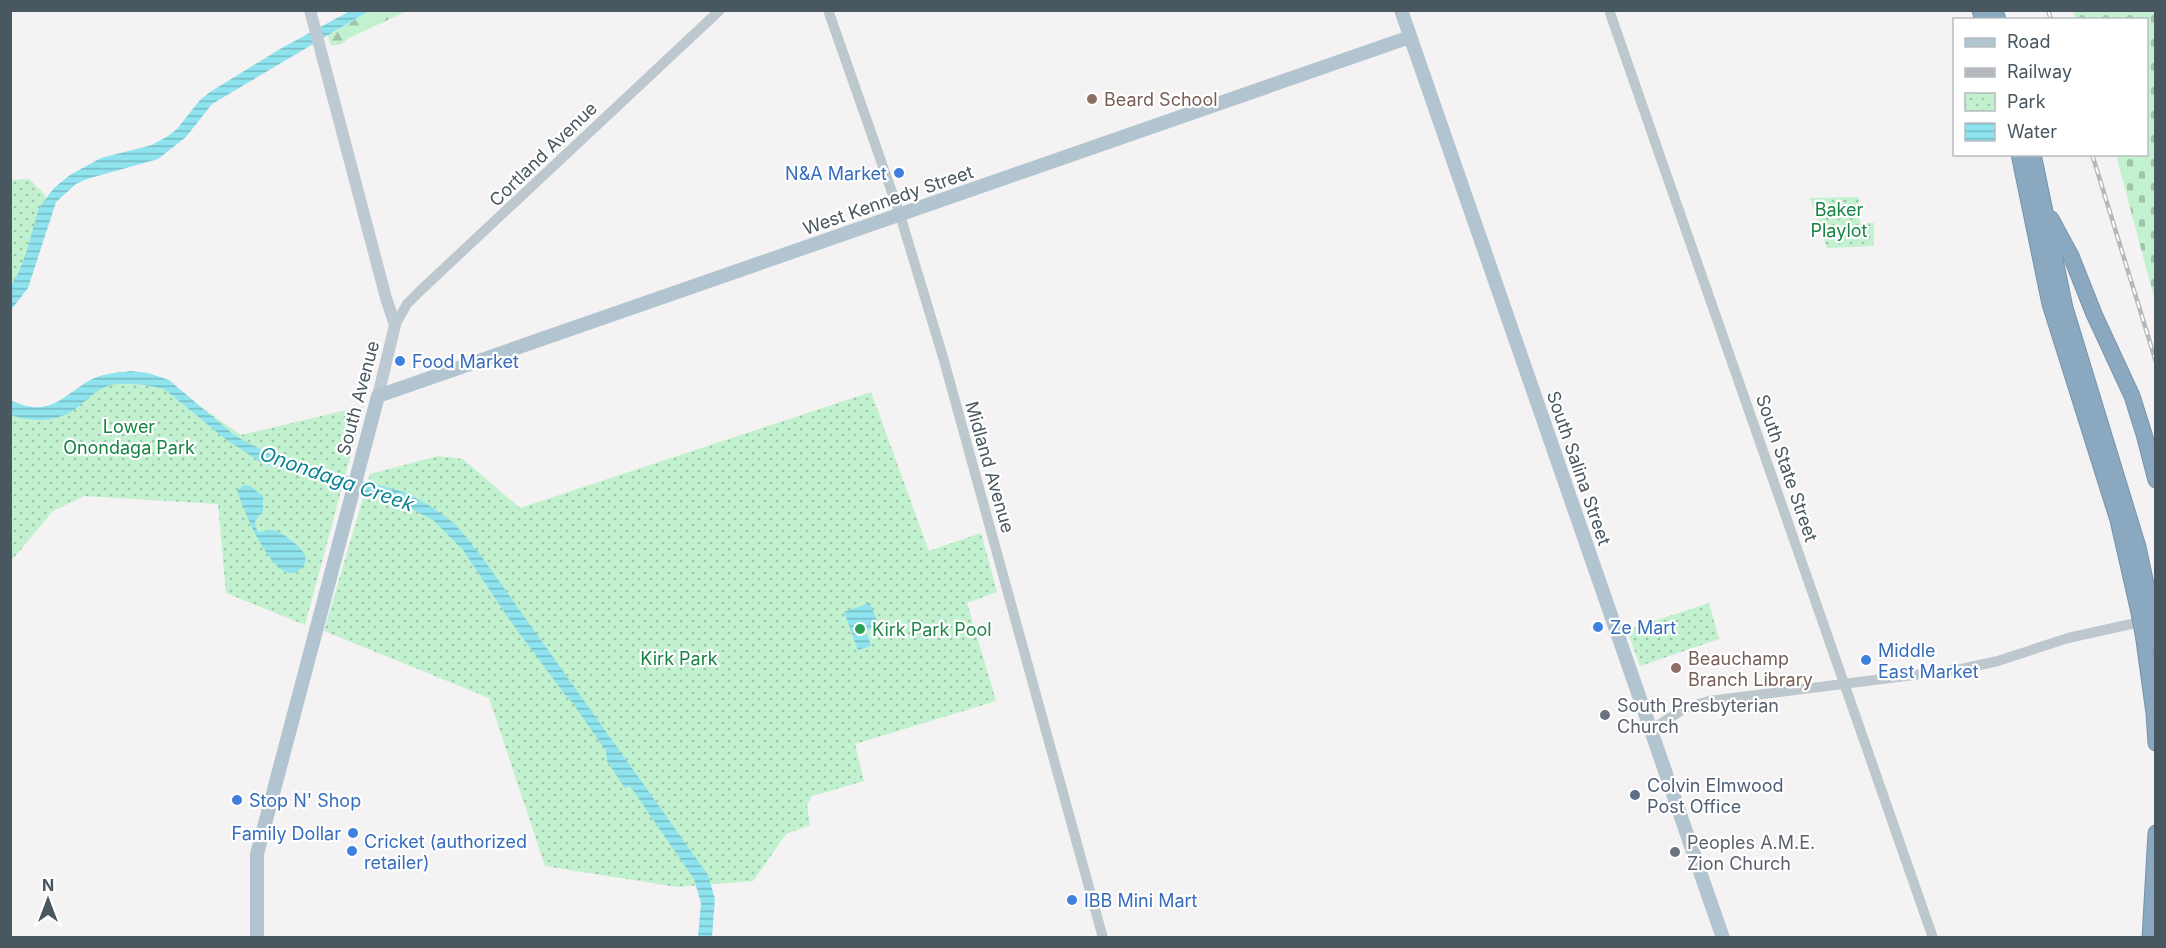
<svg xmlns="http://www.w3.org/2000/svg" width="2166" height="948" viewBox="0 0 2166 948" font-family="Inter,sans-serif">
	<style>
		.forest { fill: url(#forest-firs) }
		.cemetery { fill: url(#cemetery-stones) }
		.park { fill: url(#park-dots) }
		.water { fill: url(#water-rules) }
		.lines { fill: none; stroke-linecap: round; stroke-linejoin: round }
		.motorway-casing { stroke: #7594ac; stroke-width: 17 }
		.tertiary { stroke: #bdc8ce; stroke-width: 10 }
		.secondary { stroke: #becad3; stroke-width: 12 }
		.primary { stroke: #b2c4d0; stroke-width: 14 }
		.motorway { stroke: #8aa9c0; stroke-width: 15 }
		.rail-casing { stroke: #b4b8bc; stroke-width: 4.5 }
		.rail { stroke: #fff; stroke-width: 2; stroke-dasharray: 7; stroke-linecap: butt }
		.motorway-bridge-casing { stroke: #7594ac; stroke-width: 17; stroke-linecap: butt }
		.motorway-bridge { stroke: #8aa9c0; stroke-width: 15 }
		.education-dot { fill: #8d6e63; stroke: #fff; stroke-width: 2 }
		.shop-dot { fill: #3f7fe0; stroke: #fff; stroke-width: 2 }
		.leisure-dot { fill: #2e9e5b; stroke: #fff; stroke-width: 2 }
		.worship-dot { fill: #6b7280; stroke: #fff; stroke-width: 2 }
		.service-dot { fill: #5c6f8a; stroke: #fff; stroke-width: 2 }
		.labels { text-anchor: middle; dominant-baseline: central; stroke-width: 4.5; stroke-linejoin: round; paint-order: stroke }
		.education-label { font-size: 18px; fill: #785e54; stroke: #fff; text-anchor: start }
		.street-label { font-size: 18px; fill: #495760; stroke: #fff }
		.shop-label { font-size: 18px; fill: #366cbe; stroke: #fff; text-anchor: start }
		.park-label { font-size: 18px; fill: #178443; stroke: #fff }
		.leisure-label { font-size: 18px; fill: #27864d; stroke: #fff; text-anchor: start }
		.worship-label { font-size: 18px; fill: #5b616d; stroke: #fff; text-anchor: start }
		.service-label { font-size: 18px; fill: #4e5e75; stroke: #fff; text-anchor: start }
		.water-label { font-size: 20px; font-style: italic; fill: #0c8291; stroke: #fff }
	</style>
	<defs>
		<pattern id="forest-firs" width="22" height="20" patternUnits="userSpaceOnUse" patternTransform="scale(1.5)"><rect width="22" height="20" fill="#c1f1cf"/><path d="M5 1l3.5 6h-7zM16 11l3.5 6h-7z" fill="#9fc6ab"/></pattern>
		<pattern id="cemetery-stones" width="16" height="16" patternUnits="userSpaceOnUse" patternTransform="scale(1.5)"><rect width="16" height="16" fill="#c1f1cf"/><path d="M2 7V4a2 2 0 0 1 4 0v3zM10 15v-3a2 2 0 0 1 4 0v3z" fill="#9fc6ab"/></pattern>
		<pattern id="park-dots" width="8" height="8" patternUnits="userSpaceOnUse" patternTransform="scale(1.5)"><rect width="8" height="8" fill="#c1f1cf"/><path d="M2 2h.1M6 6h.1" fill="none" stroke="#9fc6ab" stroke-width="1.8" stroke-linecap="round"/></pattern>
		<pattern id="water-rules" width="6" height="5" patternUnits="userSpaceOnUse" patternTransform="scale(1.5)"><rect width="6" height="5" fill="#8ee3ee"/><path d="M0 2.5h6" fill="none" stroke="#76bbc4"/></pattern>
	</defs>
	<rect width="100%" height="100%" fill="#f4f2f2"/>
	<!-- forest -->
	<polygon class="forest" points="369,11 407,11 347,39 342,44 331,46 328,36"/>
	<!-- cemetery -->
	<polygon class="cemetery" points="2073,11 2155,11 2155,301 2116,155 2146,154 2146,20 2076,19"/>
	<!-- park -->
	<g class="park">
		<polygon points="29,179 46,196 33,257 11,298 11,180"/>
		<polygon points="1859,197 1860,223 1874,223 1874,246 1827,248 1810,198"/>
		<polygon points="118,371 162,380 241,435 364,406 305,625 226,593 218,504 84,496 53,511 11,561 10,407 35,416"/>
		<polygon points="871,392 929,551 981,533 997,592 967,603 996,701 855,744 864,781 812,796 807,805 810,825 786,834 753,881 677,887 545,866 489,698 324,631 370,474 438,456 463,459 520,508"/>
		<polygon points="1709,603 1719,639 1640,666 1627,630"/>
	</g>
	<!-- water -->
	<g class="water">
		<polygon points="350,11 369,11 212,104 186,137 158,159 87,179 76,184 56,202 28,288 11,310 11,285 18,274 26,253 39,208 54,188 70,175 101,158 152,145 168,136 177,129 200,100 210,92 280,49"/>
		<path d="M130,371L148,373L169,380L234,435L271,455L407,493L430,506L454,523L479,553L708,875L715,899L712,937H698L701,903L694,879L630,786L625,788L607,761L606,751L572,702L566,696L511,622L463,550L433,520L406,506L377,496L262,463L228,441L164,389C151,385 121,381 108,386C95,390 85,402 74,410C56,422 31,422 11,415L10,400C54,421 64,391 97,377C107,373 120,373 130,371Z"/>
		<path d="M244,485L250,486L263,496V511L255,521L257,531L260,532C275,528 277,530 289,539C298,545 313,558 301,568C300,570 295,573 293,573C269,575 243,509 237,490Z"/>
		<polygon points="870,603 879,626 862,632 863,636 867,634 871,646 858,650 844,612"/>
	</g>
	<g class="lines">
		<!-- motorway casing -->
		<g class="motorway-casing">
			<g id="motorway">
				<polyline points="1980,10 1983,20"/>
				<polyline points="1995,10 1998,20"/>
				<polyline points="2019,154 2050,304 2118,520 2138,608"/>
				<polyline points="2033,154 2065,308 2138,547 2149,598"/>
				<polyline points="2051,219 2071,256 2094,314 2132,396 2144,434 2156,480"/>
				<polyline points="2143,633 2154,713 2156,743"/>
				<polyline points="2150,938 2156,833"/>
			</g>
		</g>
		<!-- tertiary -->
		<g class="tertiary">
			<polyline points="828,10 900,215 943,357 1103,938"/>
			<polyline points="1609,10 1933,938"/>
			<polyline points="395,325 407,304 421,290 720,10"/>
			<polyline points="1651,730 1685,708 1709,701 1961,669 1998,661 2068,638 2145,621"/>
		</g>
		<!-- secondary -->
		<polyline class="secondary" points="310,10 386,298 395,325 378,396"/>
		<!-- primary -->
		<g class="primary">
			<polyline points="1401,10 1723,938"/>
			<polyline points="257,938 257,854 378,396 1410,37"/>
		</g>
		<!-- motorway -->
		<use href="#motorway" class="motorway"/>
		<!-- rail casing -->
		<g class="rail-casing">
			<g id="rail">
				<polyline points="2048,10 2051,20"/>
				<polyline points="2092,154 2156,362"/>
			</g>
		</g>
		<!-- rail -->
		<use href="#rail" class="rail"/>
		<!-- motorway-bridge casing -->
		<g class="motorway-bridge-casing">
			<g id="motorway-bridge">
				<polyline points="2149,598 2156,639"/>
				<polyline points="2138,608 2143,633"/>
			</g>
		</g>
		<!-- motorway-bridge -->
		<use href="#motorway-bridge" class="motorway-bridge"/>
	</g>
	<!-- markers -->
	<g class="education-dot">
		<circle cx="1092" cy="99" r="6"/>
		<circle cx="1676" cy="668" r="6"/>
	</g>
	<g class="shop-dot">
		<circle cx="899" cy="173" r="6"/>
		<circle cx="400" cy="361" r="6"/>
		<circle cx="1598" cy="627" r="6"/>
		<circle cx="1866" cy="660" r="6"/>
		<circle cx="237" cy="800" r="6"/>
		<circle cx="353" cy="833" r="6"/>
		<circle cx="352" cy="851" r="6"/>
		<circle cx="1072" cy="900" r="6"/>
	</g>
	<circle class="leisure-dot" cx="860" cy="629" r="6"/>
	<g class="worship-dot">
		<circle cx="1605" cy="715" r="6"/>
		<circle cx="1675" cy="852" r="6"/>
	</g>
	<circle class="service-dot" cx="1635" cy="795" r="6"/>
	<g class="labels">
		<!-- education labels -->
		<g class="education-label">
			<text x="1104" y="99">Beard School</text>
			<text x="1688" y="658">Beauchamp<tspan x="1688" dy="21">Branch Library</tspan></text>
		</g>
		<!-- street labels -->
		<g class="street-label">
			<text transform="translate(543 154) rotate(-44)">Cortland Avenue</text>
			<text transform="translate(888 200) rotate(-19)">West Kennedy Street</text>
			<text transform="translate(358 398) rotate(-75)">South Avenue</text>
			<text transform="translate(990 467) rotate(74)">Midland Avenue</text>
			<text transform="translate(1579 468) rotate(71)">South Salina Street</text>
			<text transform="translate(1787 468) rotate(71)">South State Street</text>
		</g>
		<!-- shop labels -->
		<g class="shop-label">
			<text x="887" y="173" text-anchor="end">N&amp;A Market</text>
			<text x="412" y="361">Food Market</text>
			<text x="1610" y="627">Ze Mart</text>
			<text x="1878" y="650">Middle<tspan x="1878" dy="21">East Market</tspan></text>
			<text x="249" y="800">Stop N' Shop</text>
			<text x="341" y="833" text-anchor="end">Family Dollar</text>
			<text x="364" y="841">Cricket (authorized<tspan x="364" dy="21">retailer)</tspan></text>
			<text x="1084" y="900">IBB Mini Mart</text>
		</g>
		<!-- park labels -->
		<g class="park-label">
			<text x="1839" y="209">Baker<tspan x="1839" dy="21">Playlot</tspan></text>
			<text x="129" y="426">Lower<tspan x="129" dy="21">Onondaga Park</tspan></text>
			<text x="679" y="658">Kirk Park</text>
		</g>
		<!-- leisure labels -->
		<g class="leisure-label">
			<text x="872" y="629">Kirk Park Pool</text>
		</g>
		<!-- worship labels -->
		<g class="worship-label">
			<text x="1617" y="705">South Presbyterian<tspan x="1617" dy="21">Church</tspan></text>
			<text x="1687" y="842">Peoples A.M.E.<tspan x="1687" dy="21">Zion Church</tspan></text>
		</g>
		<!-- service labels -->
		<g class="service-label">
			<text x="1647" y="785">Colvin Elmwood<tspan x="1647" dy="21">Post Office</tspan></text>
		</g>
		<!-- water labels -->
		<g class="water-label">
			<text transform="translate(337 479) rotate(19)">Onondaga Creek</text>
		</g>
	</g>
	<!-- border -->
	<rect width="2166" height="948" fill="none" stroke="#495760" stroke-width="24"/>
	<!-- legend -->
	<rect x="1953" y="18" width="195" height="138" fill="#ffffff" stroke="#b6bcbf" stroke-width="1.5"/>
	<rect x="1965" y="38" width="30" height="9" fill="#b2c4d0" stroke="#b6bcbf" stroke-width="1.5"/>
	<text x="2007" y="48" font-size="18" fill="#495760">Road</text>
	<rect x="1965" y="68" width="30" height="9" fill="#b4b8bc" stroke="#b6bcbf" stroke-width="1.5"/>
	<text x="2007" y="78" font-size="18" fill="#495760">Railway</text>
	<rect x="1965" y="93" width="30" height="18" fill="url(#park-dots)" stroke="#b6bcbf" stroke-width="1.5"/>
	<text x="2007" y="108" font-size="18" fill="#495760">Park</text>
	<rect x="1965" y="123" width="30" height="18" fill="url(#water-rules)" stroke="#b6bcbf" stroke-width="1.5"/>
	<text x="2007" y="138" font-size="18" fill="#495760">Water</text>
	<!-- north arrow -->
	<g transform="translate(48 900)" stroke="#ffffff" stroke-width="4.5" paint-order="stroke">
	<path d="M0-4.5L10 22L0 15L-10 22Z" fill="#495760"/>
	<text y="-9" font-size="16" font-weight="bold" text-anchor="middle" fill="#495760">N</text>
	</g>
</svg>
